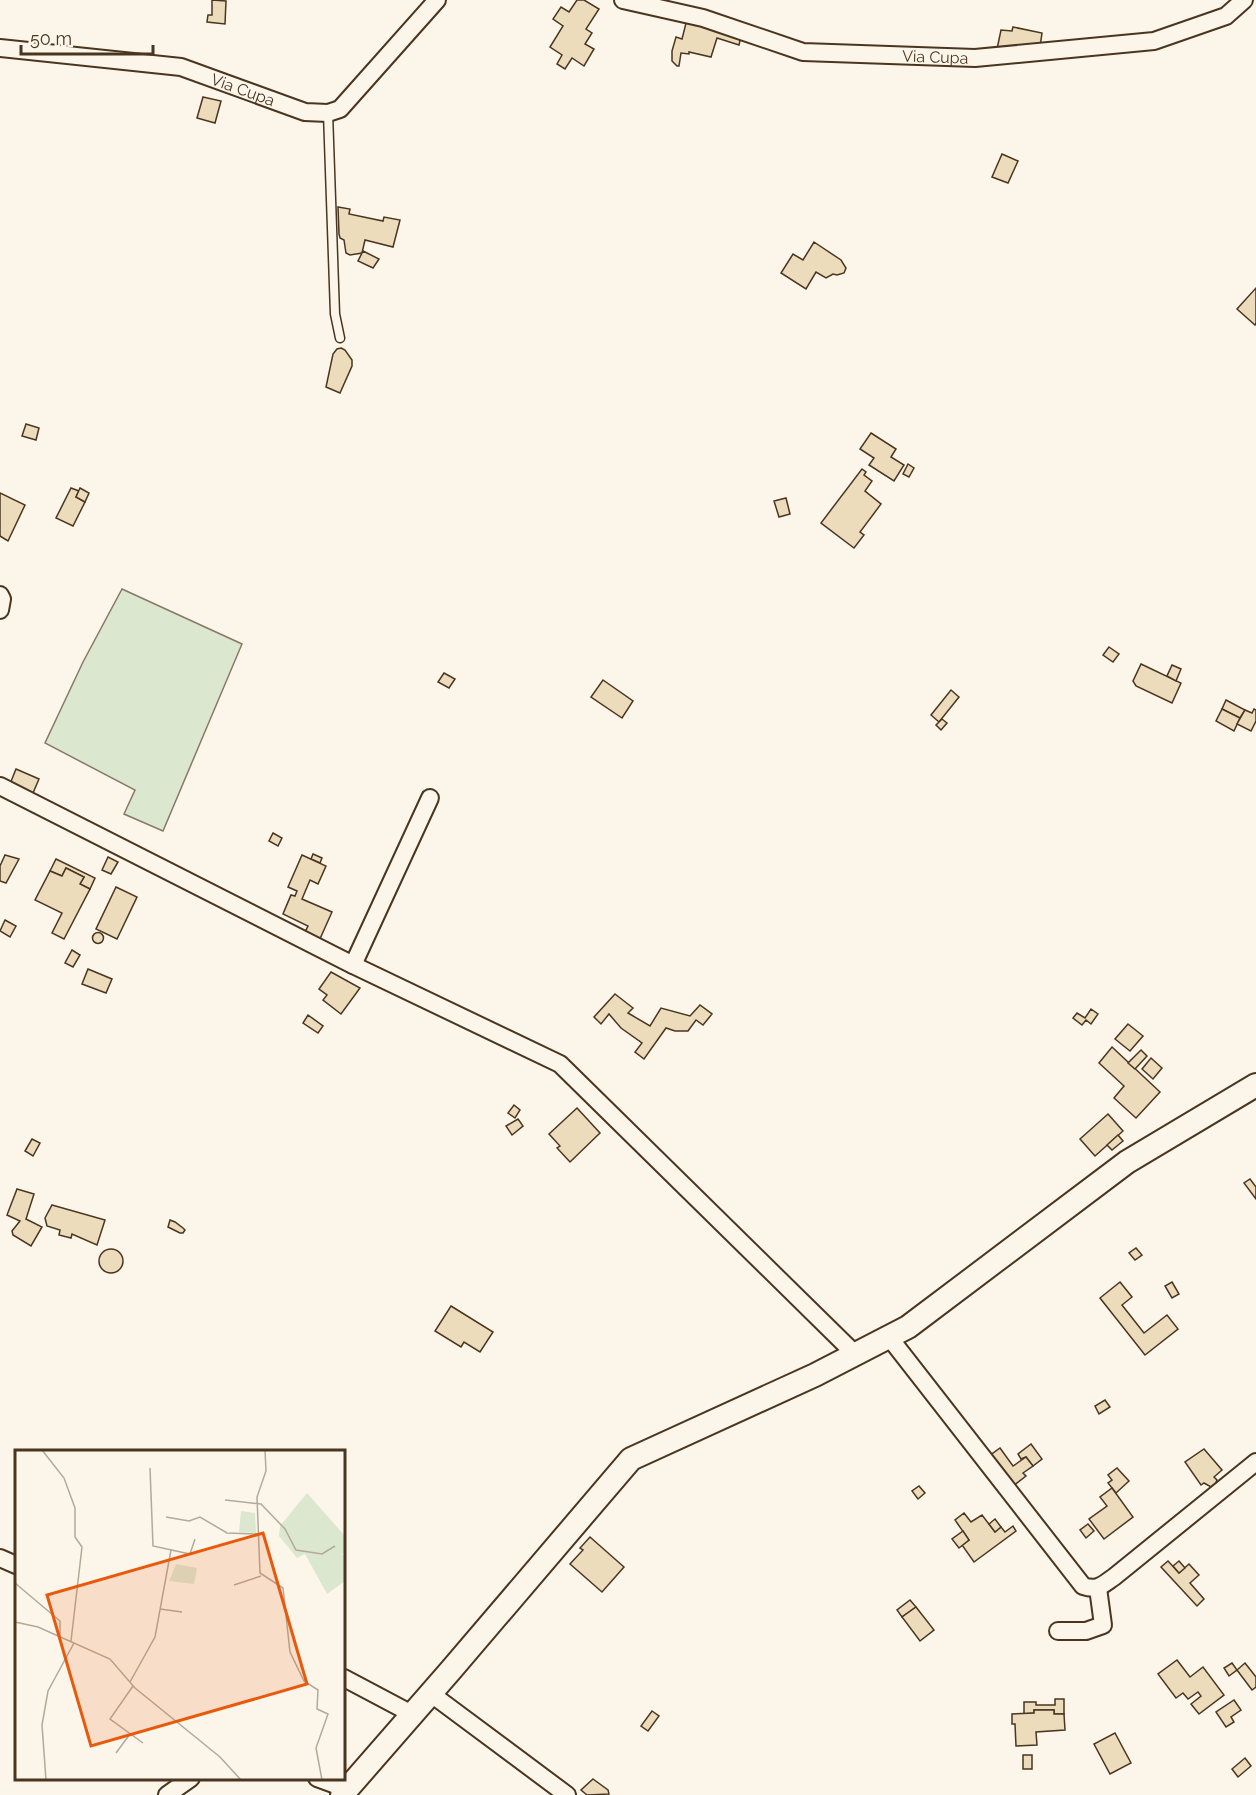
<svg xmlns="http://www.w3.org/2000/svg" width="1256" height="1795" viewBox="0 0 1256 1795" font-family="Raleway,sans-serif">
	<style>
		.green { fill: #dce7d0; stroke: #887966; stroke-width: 1.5 }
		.building { fill: #ecdcbc; stroke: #4a3520; stroke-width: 1.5 }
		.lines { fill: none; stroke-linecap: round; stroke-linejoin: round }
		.lane-casing { stroke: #4a3520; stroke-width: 11 }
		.street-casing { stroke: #4a3520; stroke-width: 20 }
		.secondary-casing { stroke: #4a3520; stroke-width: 26 }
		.lane { stroke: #fbf6e9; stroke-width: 8 }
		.street { stroke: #fbf6e9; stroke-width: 16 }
		.secondary { stroke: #fbf6e9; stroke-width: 22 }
		.labels { text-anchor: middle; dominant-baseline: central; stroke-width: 4.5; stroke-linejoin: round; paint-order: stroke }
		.street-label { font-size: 16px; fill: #4a3520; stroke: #fbf6e9 }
		.inset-road { fill: none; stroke: #b4a999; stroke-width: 1.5 }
		.view { fill: #e8590c; fill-opacity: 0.15; stroke: #e8590c; stroke-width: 3 }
		.inset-edge { fill: none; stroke: #4a3520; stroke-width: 3 }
	</style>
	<rect width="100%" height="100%" fill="#fbf6e9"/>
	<!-- green -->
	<polygon class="green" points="122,589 242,644 163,831 124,814 135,790 45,743 83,662"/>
	<!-- building -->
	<g class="building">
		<polygon points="212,0 226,1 225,24 207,22 208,15 212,15"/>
		<polygon points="577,0 584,0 599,9 586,29 592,33 585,44 594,49 584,66 572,58 565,69 557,64 562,55 550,47 563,26 553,19 561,7 569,12"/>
		<polygon points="686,23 720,29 741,36 739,45 717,38 711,57 689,52 689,54 681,53 679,66 677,66 672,61 672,51 676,37 682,39"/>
		<polygon points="1013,27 1042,33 1040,47 997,49 1001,30 1012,31"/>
		<polygon points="203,97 221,101 215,123 197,118"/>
		<polygon points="1002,154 1018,161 1008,183 992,177"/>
		<polygon points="338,207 350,209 349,214 383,221 384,217 400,220 393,247 365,240 362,253 350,255 346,253 344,240 340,238 339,234"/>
		<polygon points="814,242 841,260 846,268 844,273 837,275 833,274 826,278 816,272 806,289 781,273 793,254 803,260"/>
		<polygon points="363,251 379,259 373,268 358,261"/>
		<polygon points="1256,288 1256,323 1255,325 1237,309"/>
		<polygon points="341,348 345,350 352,360 352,366 340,393 326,387 333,354 337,349"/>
		<polygon points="26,424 39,428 36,440 22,436"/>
		<polygon points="871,433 896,449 891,457 904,465 894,481 869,465 874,458 860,449"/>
		<polygon points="908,464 914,468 909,477 903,474"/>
		<polygon points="862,469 866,472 864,475 872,481 865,491 881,504 860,532 864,535 854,548 821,523"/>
		<polygon points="71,488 79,491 76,497 85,502 73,526 56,518"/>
		<polygon points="80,488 89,493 85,502 76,497"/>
		<polygon points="0,493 25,505 8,541 0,536"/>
		<polygon points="786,498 790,514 779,517 774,501"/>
		<polygon points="1109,647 1119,654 1113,662 1103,655"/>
		<polygon points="1141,664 1181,683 1172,703 1136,686 1133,681"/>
		<polygon points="1172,665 1181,669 1176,681 1167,676"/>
		<polygon points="444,673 455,679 449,688 438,682"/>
		<polygon points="603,680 633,701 622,718 591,697"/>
		<polygon points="951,690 959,697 939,722 931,715"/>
		<polygon points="1226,700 1245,710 1240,718 1222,709"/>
		<polygon points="1222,709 1240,718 1234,731 1216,721"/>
		<polygon points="1254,709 1256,710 1256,721 1251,731 1237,724 1245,710 1252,713"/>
		<polygon points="942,719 947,723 941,730 936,725"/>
		<polygon points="16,769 39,779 33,793 10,784"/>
		<polygon points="273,833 282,838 278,846 269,841"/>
		<polygon points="313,854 322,858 320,863 311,859"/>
		<polygon points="5,855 19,859 6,883 0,881 0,866"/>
		<polygon points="302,855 326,866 318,884 310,880 302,899 332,912 319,941 304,934 308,926 283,914 291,895 295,896 297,891 288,887"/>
		<polygon points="108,857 118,862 111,874 102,870"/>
		<polygon points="56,859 95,878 90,889 80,884 84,877 66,868 62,876 50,871"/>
		<polygon points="66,868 84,877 80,884 90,889 64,939 52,933 62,913 35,900 50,871 62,876"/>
		<polygon points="116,887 137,897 117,939 96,929"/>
		<polygon points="5,920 16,926 10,937 0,931"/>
		<circle cx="98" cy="938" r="5.5"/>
		<polygon points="72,950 80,955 73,967 65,963"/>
		<polygon points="88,969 112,979 106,993 82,984"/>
		<polygon points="331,972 360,988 341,1014 323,1000 327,995 319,989"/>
		<polygon points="615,994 633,1008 628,1013 650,1026 661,1008 690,1016 700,1005 712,1014 703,1025 696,1020 688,1031 675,1031 666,1028 644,1059 635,1052 642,1043 621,1028 609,1014 601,1024 594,1017"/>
		<polygon points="1091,1009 1098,1014 1091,1024 1086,1020 1082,1025 1073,1018 1077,1013 1085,1018"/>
		<polygon points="308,1015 323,1026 318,1033 303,1023"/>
		<polygon points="1128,1024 1143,1036 1130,1051 1115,1039"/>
		<polygon points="1112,1047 1160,1092 1136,1118 1114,1098 1124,1086 1099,1063"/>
		<polygon points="1141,1050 1147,1056 1135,1069 1128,1063"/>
		<polygon points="1151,1058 1162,1068 1153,1079 1142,1069"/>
		<polygon points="514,1105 520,1110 515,1118 508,1113"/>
		<polygon points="577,1108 600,1133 570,1162 557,1148 560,1146 549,1134"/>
		<polygon points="1108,1114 1123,1131 1095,1156 1080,1139"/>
		<polygon points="518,1119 523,1126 512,1135 506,1126"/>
		<polygon points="1118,1135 1123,1141 1112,1150 1107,1145"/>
		<polygon points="32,1139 40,1143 33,1156 25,1151"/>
		<polygon points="1250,1179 1256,1187 1256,1199 1244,1183"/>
		<polygon points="17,1189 34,1194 26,1219 42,1227 31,1246 13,1235 12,1231 20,1221 7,1215"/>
		<polygon points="52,1205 105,1220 97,1245 72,1234 71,1238 59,1235 60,1230 47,1226 45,1218"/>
		<polygon points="170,1220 175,1222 183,1228 185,1230 183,1233 180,1233 168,1227"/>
		<polygon points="1136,1248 1142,1255 1135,1260 1129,1253"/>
		<circle cx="111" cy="1261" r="12"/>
		<polygon points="1120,1282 1132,1297 1122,1305 1144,1333 1167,1315 1178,1329 1145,1355 1100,1298"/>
		<polygon points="1172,1282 1179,1294 1172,1298 1165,1286"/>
		<polygon points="451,1306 493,1332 480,1352 464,1342 461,1347 435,1331"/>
		<polygon points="1105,1400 1110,1407 1099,1414 1095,1406"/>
		<polygon points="1031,1444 1042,1459 1033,1466 1026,1457 1021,1459 1018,1454"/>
		<polygon points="1000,1448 1013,1466 1026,1457 1033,1466 1023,1473 1026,1476 1013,1486 989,1456"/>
		<polygon points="1204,1449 1222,1470 1214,1477 1217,1480 1215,1485 1211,1487 1204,1483 1201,1485 1185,1462"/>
		<polygon points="1117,1468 1129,1481 1116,1493 1108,1483 1112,1480 1108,1475"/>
		<polygon points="919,1486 925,1493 918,1499 912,1491"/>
		<polygon points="1112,1488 1133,1517 1104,1539 1089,1519 1107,1506 1100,1497"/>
		<polygon points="964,1513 971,1522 982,1515 995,1532 1001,1527 1005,1532 1013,1526 1016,1531 974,1562 962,1545 969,1540 955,1520"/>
		<polygon points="995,1519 1001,1527 995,1532 989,1524"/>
		<polygon points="1088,1524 1094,1531 1086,1538 1080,1530"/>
		<polygon points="963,1531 969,1540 959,1548 952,1539"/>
		<polygon points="590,1537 624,1567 602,1592 570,1564 583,1550 580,1548"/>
		<polygon points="1168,1561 1179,1573 1189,1564 1199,1575 1190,1583 1204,1599 1197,1606 1161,1567"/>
		<polygon points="1179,1561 1185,1568 1179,1573 1173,1566"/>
		<polygon points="910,1600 916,1607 902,1617 897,1610"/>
		<polygon points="916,1607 934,1630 920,1641 902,1617"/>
		<polygon points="1177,1660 1190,1677 1203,1667 1224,1695 1199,1714 1191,1704 1201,1696 1198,1692 1188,1699 1183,1693 1176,1698 1158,1674"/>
		<polygon points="1232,1663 1237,1670 1229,1676 1224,1668"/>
		<polygon points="1245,1663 1256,1677 1256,1687 1252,1690 1237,1670"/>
		<polygon points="1055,1699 1064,1699 1064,1714 1054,1714 1054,1710 1034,1710 1034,1713 1024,1714 1024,1702 1036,1702 1036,1705 1055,1705"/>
		<polygon points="1234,1700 1241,1710 1231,1717 1234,1722 1226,1727 1216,1712"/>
		<polygon points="1034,1710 1054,1710 1054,1714 1064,1714 1065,1730 1036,1732 1037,1745 1016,1746 1015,1724 1012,1724 1012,1714 1034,1713"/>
		<polygon points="652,1711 659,1716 648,1731 641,1726"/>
		<polygon points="1115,1733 1131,1763 1110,1774 1094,1744"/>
		<rect x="1023" y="1755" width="9" height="14"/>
		<polygon points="1245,1758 1251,1766 1238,1777 1232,1769"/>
		<polygon points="593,1779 608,1790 609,1794 587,1795 581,1790"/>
	</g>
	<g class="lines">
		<!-- lane casing -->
		<g class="lane-casing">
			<polyline id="lane" points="328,113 335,314 340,338"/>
		</g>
		<!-- street casing -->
		<g class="street-casing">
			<g id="street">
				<path id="s1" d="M623,0L703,18L803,52L975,58L1154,41L1226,16L1244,0"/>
				<path id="s2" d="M0,48L181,67L305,112L328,113L340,109L437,0"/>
				<polyline points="0,595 2,599 0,610"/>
				<polyline points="0,786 353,965 560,1064 855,1354"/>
				<polyline points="353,965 430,798"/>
				<path d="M889,1337L1083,1586C1098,1591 1102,1585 1114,1577L1256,1462"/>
				<polyline points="0,1558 16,1565"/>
				<polyline points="1058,1631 1086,1631 1103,1625 1098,1588"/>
				<polyline points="344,1678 412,1714"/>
				<polyline points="430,1693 567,1795"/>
				<polyline points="317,1778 347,1789"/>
				<polyline points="167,1795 191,1778"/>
			</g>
		</g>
		<!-- secondary casing -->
		<g class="secondary-casing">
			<polyline id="secondary" points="342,1795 451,1670 631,1459 815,1375 908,1327 1127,1162 1256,1085"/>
		</g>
		<!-- lane -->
		<use href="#lane" class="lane"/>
		<!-- street -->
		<use href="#street" class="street"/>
		<!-- secondary -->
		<use href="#secondary" class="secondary"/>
	</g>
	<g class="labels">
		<!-- street labels -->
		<g class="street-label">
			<text stroke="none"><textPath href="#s1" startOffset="320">Via Cupa</textPath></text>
			<text stroke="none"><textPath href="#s2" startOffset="248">Via Cupa</textPath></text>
		</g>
	</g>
	<!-- overview -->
	<g transform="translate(15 1450)">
		<rect width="330" height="330" fill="#fbf6e9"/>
		<path d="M292,43L330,86V105L326,103L330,107V131L312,144L290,104L282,108L264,86L265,76ZM226,61L240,63L241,83L224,82ZM161,114L182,118L179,134L154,131Z" fill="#dce7d0"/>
		<path class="inset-road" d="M27,0L49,28L60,58V87L67,97L56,191M250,0L251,21L242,47L245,123L268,138L275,202L289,231L303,240L302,259L313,264L301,298L307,330M135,18L138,96L175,104L180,89M210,50L246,54L270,79L281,100L307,104L320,96M151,67L174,71L185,67L212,83L243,84M0,133L45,171V186M219,135L246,126M145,159L167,162M0,172L23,177L95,209L120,238L205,307L226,330M115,232L140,187L156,100M118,236L95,269L128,293M101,303L115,284M31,330L27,275L33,241L59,193"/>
		<path class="view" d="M248,83L292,234L76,296L32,145Z"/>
		<rect width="330" height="330" class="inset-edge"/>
	</g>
	<!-- scale -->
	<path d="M21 45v9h132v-9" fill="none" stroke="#4a3520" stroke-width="3"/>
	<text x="30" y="45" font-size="18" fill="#4a3520" stroke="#fbf6e9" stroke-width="4.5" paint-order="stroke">50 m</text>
</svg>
